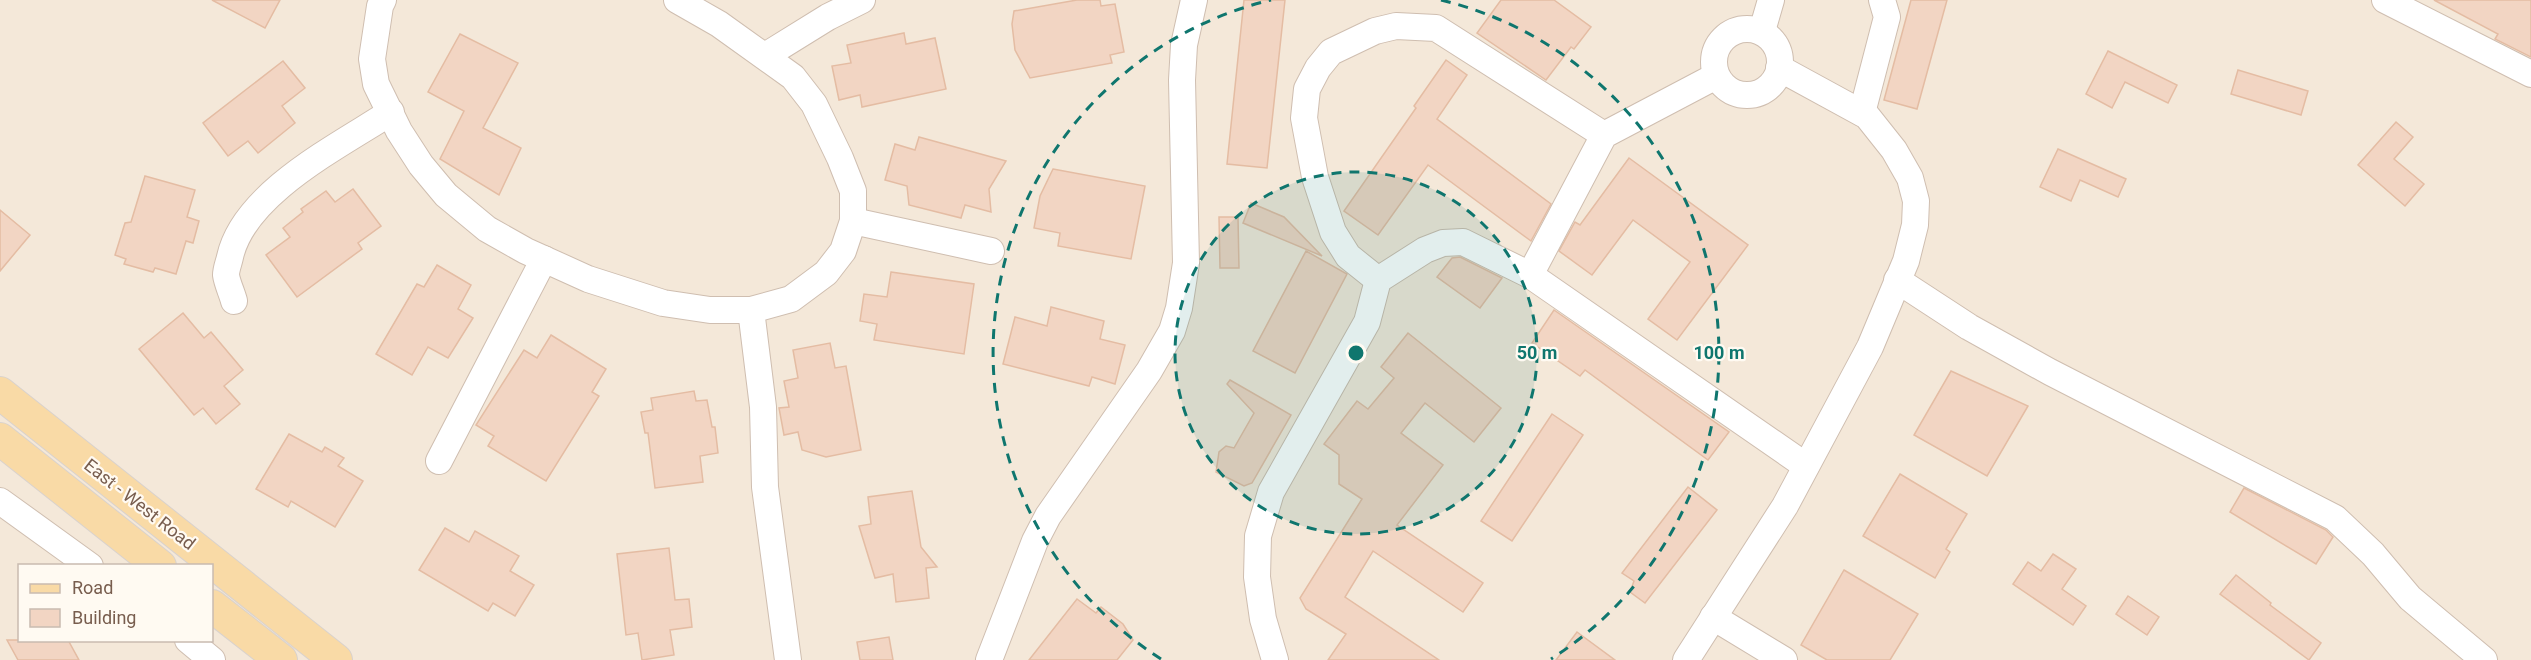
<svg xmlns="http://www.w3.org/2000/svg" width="2531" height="660" viewBox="0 0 2531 660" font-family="Roboto,sans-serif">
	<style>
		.residential { fill: #f4e8d9; fill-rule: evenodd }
		.building { fill: #f2d5c3; stroke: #e4bca3; stroke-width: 1.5 }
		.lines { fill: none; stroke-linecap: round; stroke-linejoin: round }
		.minor-casing { stroke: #cfbeb0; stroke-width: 28 }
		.major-casing { stroke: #d9d2cd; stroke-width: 34 }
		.minor { stroke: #fff; stroke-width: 26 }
		.major { stroke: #f9daa6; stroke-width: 32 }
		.ring { fill: none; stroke: #0f766e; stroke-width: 3; stroke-dasharray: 10 8 }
		.labels { text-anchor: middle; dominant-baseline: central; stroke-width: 4.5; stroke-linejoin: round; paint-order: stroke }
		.street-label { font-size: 18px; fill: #785d4e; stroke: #fffaf2 }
		.centre { fill: #0f766e; stroke: #fffaf2; stroke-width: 3 }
		.ring-label { font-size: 18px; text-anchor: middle; font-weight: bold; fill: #0f766e; stroke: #fffaf2; stroke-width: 4.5; stroke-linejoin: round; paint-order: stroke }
	</style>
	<rect width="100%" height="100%" fill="#fcf6eb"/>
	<!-- residential -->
	<path class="residential" d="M0,0H2531V660H0ZM20,566H212V640H20Z"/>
	<!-- building -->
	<g class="building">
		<polygon points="212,0 280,0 265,28"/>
		<polygon points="1077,0 1100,0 1101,6 1115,4 1124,52 1110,55 1112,63 1030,78 1015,50 1012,24 1014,11"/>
		<polygon points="1244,0 1285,0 1267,168 1227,164"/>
		<polygon points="1501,0 1554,0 1591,27 1574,49 1571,47 1546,80 1477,33"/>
		<polygon points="1911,0 1947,0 1917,109 1884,100"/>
		<polygon points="2434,0 2531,0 2531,57 2495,39 2498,34"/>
		<polygon points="904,33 906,44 935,38 946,89 862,107 860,95 839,100 832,66 851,63 847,45"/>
		<polygon points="460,34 518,63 483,128 521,148 499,195 440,159 464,111 428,92"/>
		<polygon points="2108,51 2177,85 2168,103 2125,82 2112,108 2086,94"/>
		<polygon points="1446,60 1467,75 1437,119 1551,204 1531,241 1428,165 1378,235 1344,211 1416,108 1414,106"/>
		<polygon points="283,61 305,88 282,106 295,123 258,153 248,141 228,156 203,123"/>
		<polygon points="2238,70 2308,91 2301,115 2231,94"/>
		<polygon points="2396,122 2413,137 2394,159 2424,184 2405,206 2358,165"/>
		<polygon points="919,137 1006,161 989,189 991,212 965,205 961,218 909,205 907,186 885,180 895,144 915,150"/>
		<polygon points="2058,149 2126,179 2118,197 2080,180 2071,201 2040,187"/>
		<polygon points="1629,158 1748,245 1677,340 1648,319 1690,262 1633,220 1592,275 1559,251 1575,222 1580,225"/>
		<polygon points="1053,169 1145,186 1131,259 1058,246 1060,233 1034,228 1040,196"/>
		<polygon points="145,176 195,190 187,217 199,221 193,243 186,241 176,274 155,268 153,272 124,264 126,259 115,255 125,223 131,222"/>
		<polygon points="353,189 381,226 358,243 362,249 297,297 266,255 290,237 283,228 303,212 301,209 326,191 335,202"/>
		<polygon points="1251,203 1284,217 1322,256 1243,223"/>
		<polygon points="0,210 30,235 0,271"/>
		<polygon points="1219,217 1238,217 1239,268 1220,268"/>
		<polygon points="1306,251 1347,274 1295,373 1253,351"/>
		<polygon points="1460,257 1502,278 1480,308 1437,277 1452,258"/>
		<polygon points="437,265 471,285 458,309 473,318 448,358 428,347 412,375 376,354 417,284 424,287"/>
		<polygon points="891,272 974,284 964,354 874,340 877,324 860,321 864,294 887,297"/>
		<polygon points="1051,307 1104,321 1100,339 1125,345 1115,384 1092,377 1089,386 1003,364 1015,317 1047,326"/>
		<polygon points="1554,310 1729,432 1708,460 1585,370 1580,376 1532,343"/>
		<polygon points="183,313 204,338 211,332 243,370 224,386 240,404 216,424 203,408 194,415 139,349"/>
		<polygon points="1408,333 1501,408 1474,442 1425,403 1401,433 1443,465 1397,525 1483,583 1463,612 1373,551 1345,597 1439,660 1328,660 1346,634 1306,609 1300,598 1362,499 1339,484 1339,455 1324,444 1357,401 1368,409 1394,378 1381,367"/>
		<polygon points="551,335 606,369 592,392 599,396 546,481 488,446 494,436 476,425 524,350 537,358"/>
		<polygon points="830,343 835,368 846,366 861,450 826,457 802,450 798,432 784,435 779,408 789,407 784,381 798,378 793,350"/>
		<polygon points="1951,371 2028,406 1987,476 1914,435"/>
		<polygon points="1230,380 1291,415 1252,483 1244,486 1216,472 1219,452 1226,446 1234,448 1254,413 1227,384"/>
		<polygon points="694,391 696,401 707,400 712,427 715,427 718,453 700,456 703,482 655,488 648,433 645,433 641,412 653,410 651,398"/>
		<polygon points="1552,414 1583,435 1512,541 1481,521"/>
		<polygon points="289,434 322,452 325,447 344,458 338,466 363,481 335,527 291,501 288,507 256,489"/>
		<polygon points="1900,474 1967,514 1946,549 1950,552 1935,578 1863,536"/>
		<polygon points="1688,487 1717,510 1645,603 1630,592 1634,581 1622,573"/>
		<polygon points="2244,488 2326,530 2333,537 2316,564 2230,512"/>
		<polygon points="912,491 921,547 937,567 926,568 929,598 896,602 893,574 875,578 859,526 871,524 868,497"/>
		<polygon points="445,528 469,542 475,531 519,556 510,571 534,585 515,616 493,603 488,611 419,570"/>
		<polygon points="669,548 675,600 689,599 692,627 670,630 674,655 642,660 638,633 626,635 617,554"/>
		<polygon points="2053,554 2076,569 2062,589 2086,606 2073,625 2013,584 2028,562 2041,571"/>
		<polygon points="1844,570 1918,614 1890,660 1827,660 1801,645"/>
		<polygon points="2236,575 2271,603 2270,605 2321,643 2309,660 2220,594"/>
		<polygon points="2128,596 2159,617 2147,635 2116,614"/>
		<polygon points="1077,599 1096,613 1101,607 1123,624 1133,640 1117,660 1029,660"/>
		<polygon points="1577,632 1615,660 1556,660"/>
		<polygon points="889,637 893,660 860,660 857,642"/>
		<polygon points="7,640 68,640 79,660 18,660"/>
	</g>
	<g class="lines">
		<!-- minor casing -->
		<g class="minor-casing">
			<g id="minor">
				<polyline points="383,0 380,6 372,59 376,84 399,131 421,165 446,195 487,229 526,251 588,279 663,303 710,310 751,310 791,299 826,273 843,251 853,221 853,191 840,158 814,104 793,77 719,24 677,0"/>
				<polyline points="2385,0 2531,74"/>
				<circle cx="1747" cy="62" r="33"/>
				<polyline points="1762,31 1771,0"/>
				<polyline points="765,56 828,17 862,0"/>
				<polyline points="1862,113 1887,17 1882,0"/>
				<polyline points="853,221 991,251"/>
				<polyline points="1530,275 1604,135 1716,76"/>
				<polyline points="1378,280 1348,256 1333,232 1315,177 1304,118 1307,89 1318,68 1331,52 1375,31 1396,26 1436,28 1604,135"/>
				<polyline points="1897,280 1969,327 2050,372 2335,518 2373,554 2410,598 2484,660"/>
				<path d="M234,301C232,293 227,283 226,275C226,269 229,262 230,257C244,193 339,146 391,112"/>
				<polyline points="751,310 763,407 765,487 788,660"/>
				<polyline points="439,461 544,259"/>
				<polyline points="0,501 90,566"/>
				<polyline points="1713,617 1784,660"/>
				<polyline points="188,640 212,660"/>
				<polyline points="989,660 1035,541 1048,516 1149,371 1172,331 1179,308 1186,263 1182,80 1184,45 1194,0"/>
				<polyline points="1275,660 1263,619 1257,577 1258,536 1271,492 1367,322 1378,280 1425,250 1443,243 1463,242 1530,275 1806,466"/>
				<polyline points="1686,660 1785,506 1870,347 1906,261 1915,225 1916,201 1910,178 1894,150 1867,116 1779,68"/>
			</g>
		</g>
		<!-- major casing -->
		<g class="major-casing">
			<g id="major">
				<polyline points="0,393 336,660"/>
				<polyline points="0,439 160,566"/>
				<polyline points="212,606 281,660"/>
			</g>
		</g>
		<!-- minor -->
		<use href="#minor" class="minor"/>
		<!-- major -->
		<use href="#major" class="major"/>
	</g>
	<!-- distance rings -->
	<circle cx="1356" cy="353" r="181" fill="#0f766e" fill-opacity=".12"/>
	<g class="ring">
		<circle cx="1356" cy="353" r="181"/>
		<path d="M1161 659A363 363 0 0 1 1271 0M1441 0A363 363 0 0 1 1551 659"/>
	</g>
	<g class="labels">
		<!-- street labels -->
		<g class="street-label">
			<text transform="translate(140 504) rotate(38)">East - West Road</text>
		</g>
	</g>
	<circle cx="1356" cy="353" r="9" class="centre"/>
	<g class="ring-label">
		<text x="1537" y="359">50 m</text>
		<text x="1719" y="359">100 m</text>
	</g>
	<!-- legend -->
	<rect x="18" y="564" width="195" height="78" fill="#fffaf2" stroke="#c9bbb0" stroke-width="1.5"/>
	<rect x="30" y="584" width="30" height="9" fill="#f9daa6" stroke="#c9bbb0" stroke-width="1.5"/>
	<text x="72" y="594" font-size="18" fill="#785d4e">Road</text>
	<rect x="30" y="609" width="30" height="18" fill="#f2d5c3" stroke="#c9bbb0" stroke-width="1.5"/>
	<text x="72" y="624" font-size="18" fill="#785d4e">Building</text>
</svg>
